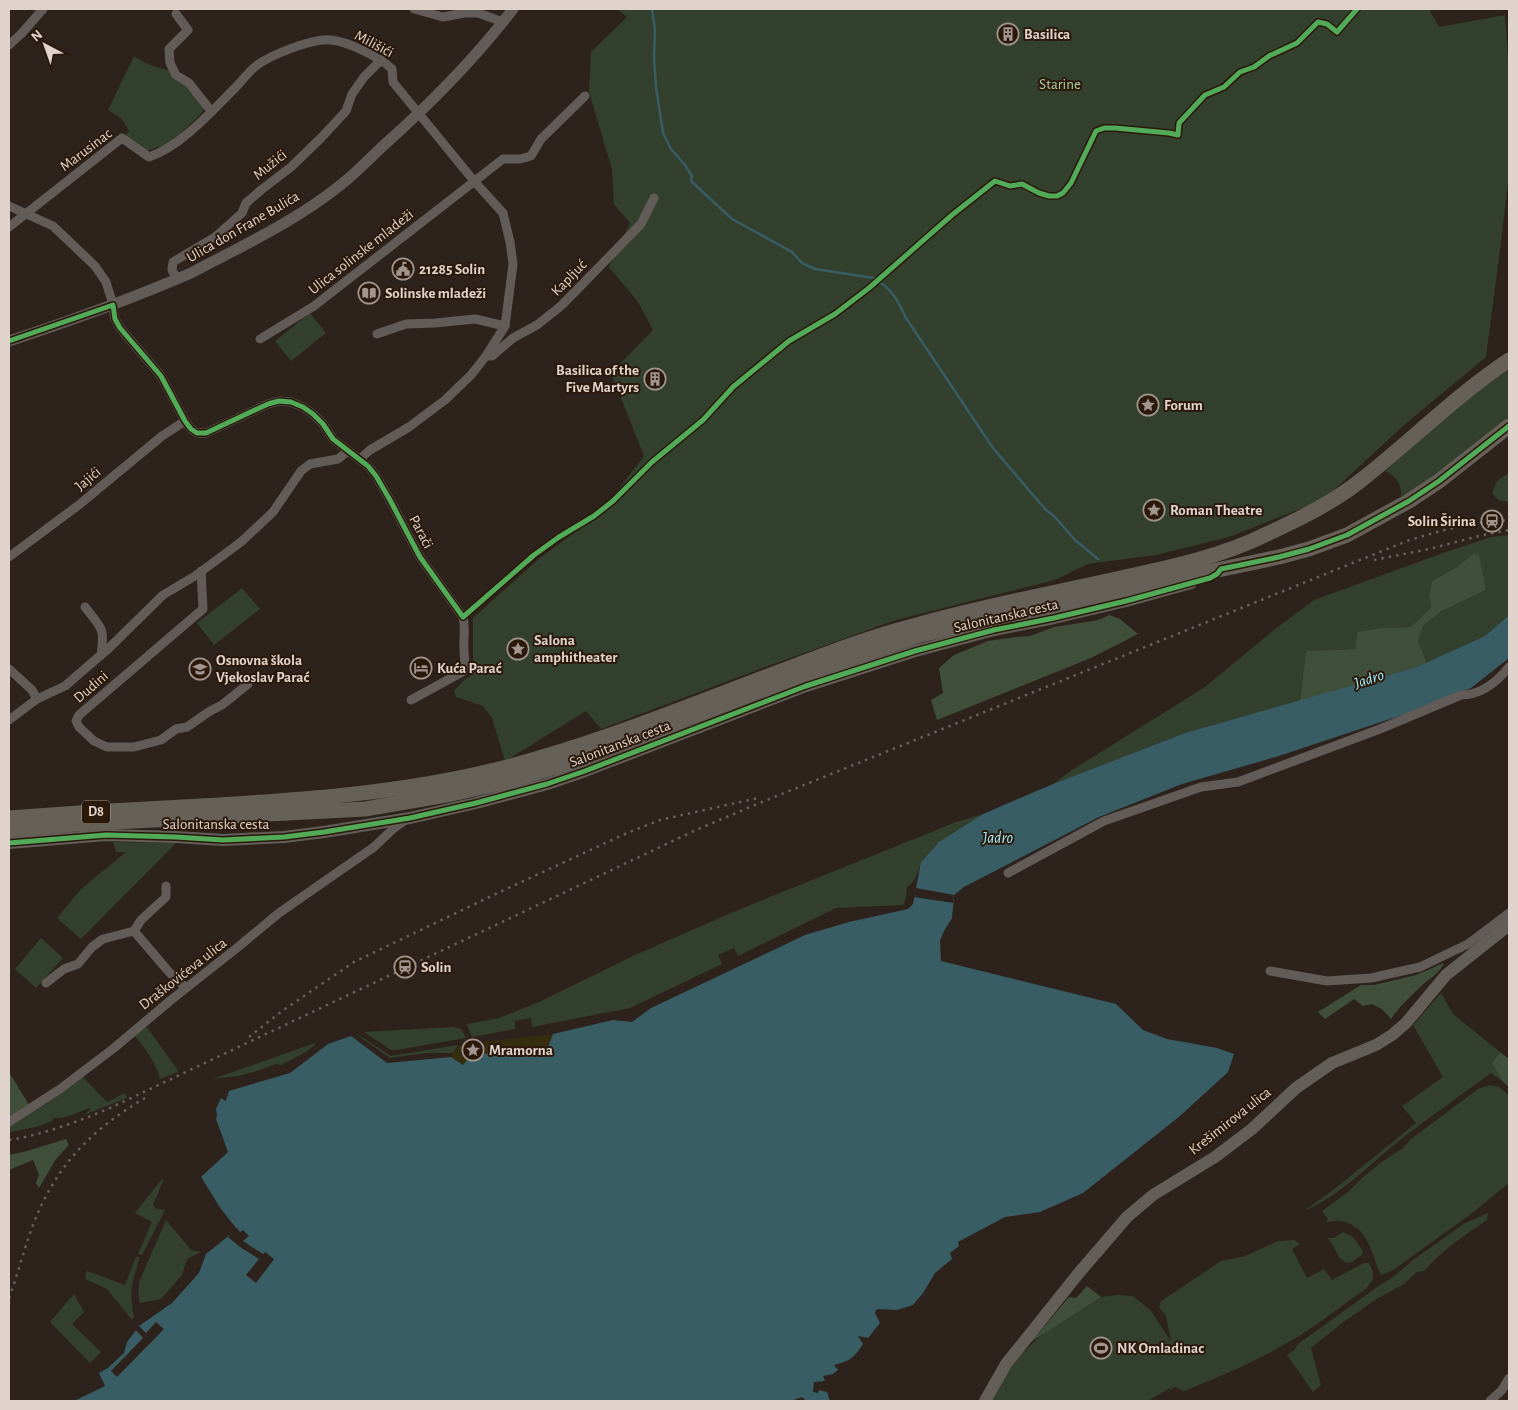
<svg xmlns="http://www.w3.org/2000/svg" width="1518" height="1410" viewBox="0 0 1518 1410" font-family="'Alegreya Sans',sans-serif">
	<style>
		.green { fill: #33402d }
		.forest { fill: #3f4f39 }
		.sand { fill: #352d0f }
		.water { fill: #395d64 }
		.pier { fill: #2d231c }
		.lines { fill: none; stroke-linecap: round; stroke-linejoin: round }
		.stream { stroke: #395d64; stroke-width: 2.5 }
		.minor { stroke: #625b58; stroke-width: 9 }
		.tertiary { stroke: #625b58; stroke-width: 11 }
		.secondary { stroke: #645e58; stroke-width: 12 }
		.trunk { stroke: #676059; stroke-width: 15 }
		.rail { stroke: #67605d; stroke-width: 2.5; stroke-dasharray: 2.5 5; stroke-linecap: butt }
		.cycleway-casing { stroke: #2b190b; stroke-width: 8 }
		.cycleway { stroke: #51ab58; stroke-width: 5 }
		.labels { text-anchor: middle; dominant-baseline: central; stroke-width: 4; stroke-linejoin: round; paint-order: stroke }
		.shield { fill: #2b190b; stroke: #aa9b91; stroke-width: 1 }
		.shield-label { font-size: 14px; font-weight: bold; fill: #e0d3cb }
		.poi-label { font-size: 15px; font-weight: bold; fill: #e0d3cb; stroke: #2b190b; text-anchor: start }
		.street-label { font-size: 15px; fill: #e0d3cb; stroke: #2b190b }
		.park-label { font-size: 15px; fill: #aad0a0; stroke: #2b190b }
		.water-label { font-size: 16px; font-style: italic; fill: #a1edfd; stroke: #2b190b }
	</style>
	<rect width="100%" height="100%" fill="#2d231c"/>
	<!-- green -->
	<g class="green">
		<polygon points="617,9 1429,9 1439,27 1505,15 1509,75 1509,173 1501,242 1486,357 1404,425 1323,500 1229,537 1156,555 1088,564 1055,580 896,620 768,666 601,729 586,711 505,761 492,718 483,706 456,697 454,691 464,680 473,674 473,618 541,557 599,515 644,456 611,373 653,330 638,302 609,267 630,223 614,204 612,169 589,92 591,52 627,17"/>
		<path d="M134,56C146,64 156,68 170,70L175,80L188,86L204,108L200,115L170,143L146,151L125,136L129,131L122,119L108,110Z"/>
		<polygon points="310,313 326,333 291,361 275,341"/>
		<path d="M1509,367V417L1418,489L1402,498C1400,483 1399,478 1385,471L1471,395Z"/>
		<polygon points="1509,473 1509,502 1498,500 1492,493 1497,481"/>
		<polygon points="1509,535 1509,615 1485,636 1427,663 1418,641 1423,626 1442,611 1486,590 1474,553 1457,567 1432,581 1429,596 1431,607 1411,627 1382,628 1355,649 1306,651 1300,701 1185,733 1053,784 1072,770 1205,687 1275,629 1314,600 1443,553 1491,537"/>
		<polygon points="242,588 260,609 214,645 197,623"/>
		<path d="M983,814C964,827 942,837 927,855C917,866 920,878 907,887L906,898L903,905L836,908L738,956L734,948L718,955L722,964L630,1008L532,1027L531,1018L515,1021V1029L472,1037L467,1024L499,1018L539,1002L635,955L738,910L956,822Z"/>
		<polygon points="113,842 176,843 81,939 57,918 81,889 126,852 116,852"/>
		<polygon points="41,938 63,958 36,988 15,969"/>
		<path d="M1441,993L1453,1014L1500,1052L1492,1063L1502,1081L1491,1073C1459,1097 1425,1120 1394,1145C1366,1168 1339,1196 1304,1211L1337,1187L1416,1123L1402,1106L1443,1077L1413,1025Z"/>
		<path d="M146,1026L177,1069L178,1072L160,1079C156,1062 145,1049 135,1036Z"/>
		<polygon points="453,1027 461,1029 466,1038 396,1050 391,1050 364,1032"/>
		<polygon points="359,1035 391,1056 458,1045 453,1053 427,1053 390,1058 363,1039"/>
		<polygon points="315,1043 315,1045 304,1053 281,1065 276,1064 257,1071 238,1076 213,1079"/>
		<path d="M83,1077L107,1102L125,1093L127,1098L84,1115L89,1111L90,1108C77,1112 67,1119 53,1118L52,1121L36,1127L9,1132V1127L52,1100Z"/>
		<path d="M1490,1085L1499,1087L1509,1095V1183L1471,1214L1396,1268L1389,1272L1381,1275C1371,1254 1369,1226 1341,1221C1336,1220 1330,1222 1326,1222L1328,1219L1322,1211L1348,1192L1362,1178L1383,1161L1403,1148L1411,1139L1478,1089Z"/>
		<polygon points="162,1179 163,1181 153,1205 156,1209 165,1210 142,1255 138,1254 152,1222 135,1213"/>
		<path d="M1488,1213L1487,1220C1465,1235 1442,1250 1424,1271L1417,1272L1404,1284L1378,1298L1342,1323L1311,1348L1321,1385L1313,1392L1287,1355L1294,1350L1298,1344L1380,1285L1392,1278L1413,1260L1465,1223Z"/>
		<polygon points="166,1220 191,1250 201,1252 187,1259 182,1275 161,1299 140,1303 138,1293 139,1282"/>
		<polygon points="1343,1232 1353,1237 1363,1251 1362,1255 1352,1262 1346,1263 1340,1258 1328,1238 1334,1238"/>
		<path d="M1295,1240L1300,1244L1292,1249L1307,1278L1324,1269L1332,1280L1364,1263H1369L1373,1272V1279L1366,1289C1343,1304 1322,1322 1299,1336C1262,1359 1224,1375 1184,1391L1175,1387L1168,1392L1172,1387L1148,1401H989L1012,1362L1044,1333L1101,1297L1118,1295L1133,1296L1151,1311L1171,1341L1166,1316L1159,1307L1161,1301L1221,1261L1245,1256L1278,1241Z"/>
		<path d="M136,1257H140C132,1281 129,1291 134,1317L132,1320L107,1289L85,1279L87,1271L125,1285Z"/>
		<polygon points="74,1294 84,1312 72,1324 101,1352 90,1363 50,1322"/>
	</g>
	<!-- forest -->
	<g class="forest">
		<polygon points="1474,553 1479,555 1486,590 1442,611 1423,626 1418,641 1427,663 1417,667 1300,701 1306,651 1355,649 1358,632 1382,628 1411,627 1431,607 1429,596 1432,581 1457,567"/>
		<polygon points="1109,615 1120,619 1138,634 1091,658 937,720 931,700 943,693 939,668 954,655 988,641 1015,637 1030,636 1054,627 1093,621 1101,619"/>
		<path d="M1444,963C1440,973 1429,979 1421,986C1411,996 1399,1007 1391,1019L1382,1009L1372,1004L1363,1006L1354,999L1325,1019L1318,1012L1361,985H1374L1416,975Z"/>
		<polygon points="1500,1052 1509,1059 1509,1087 1502,1081 1492,1063"/>
		<polygon points="9,1072 29,1105 9,1117"/>
		<polygon points="66,1139 69,1145 56,1159 39,1188 36,1183 39,1175 33,1160 9,1170 9,1155 27,1151"/>
		<polygon points="1087,1286 1101,1297 1031,1342 1069,1297 1076,1298"/>
	</g>
	<!-- sand -->
	<polygon class="sand" points="553,1034 545,1055 496,1047 486,1054 463,1065 451,1057 458,1045"/>
	<!-- water -->
	<path class="water" d="M1509,615V658L1471,688L1417,710L1279,756L1182,784L1099,817L964,887L954,895L952,918L944,931L940,941L941,961L1116,1004L1143,1030L1167,1039L1217,1048L1234,1054L1228,1072L1180,1116L1083,1193L1040,1212L1005,1217L958,1242L959,1246L950,1253L952,1259L935,1273L923,1293L913,1305L897,1310L877,1309L875,1313L880,1323L868,1338L858,1336L863,1344C854,1358 850,1361 834,1365L838,1370L833,1374L823,1376L825,1381L814,1382L813,1392L818,1393L819,1390L827,1392L830,1401H806L802,1397L791,1401H74L105,1386L99,1373L108,1368L124,1353L127,1342L139,1326L172,1303L199,1273L206,1254L237,1229L221,1209L201,1177L228,1152L216,1119L217,1115L216,1109L221,1098L226,1101L229,1091L290,1073L328,1044L351,1036L387,1063L451,1057L463,1065L473,1053L486,1054L496,1047L545,1055L553,1034L613,1020L632,1022L651,1008L805,935L849,922L908,909L913,904L921,862L939,842L983,814L1053,784L1185,733L1417,667L1485,636Z"/>
	<!-- pier -->
	<g class="pier">
		<polygon points="916,888 954,895 953,903 914,897"/>
		<polygon points="237,1228 240,1232 243,1230 249,1236 243,1241 263,1254 265,1252 274,1259 256,1283 246,1275 259,1259 240,1247 228,1237"/>
		<polygon points="156,1322 164,1329 117,1377 111,1371 143,1338 135,1329 139,1326 146,1333"/>
	</g>
	<g class="lines">
		<!-- stream -->
		<path class="stream" d="M652,9L655,30L654,58L656,87L663,133L671,149L685,165L692,176L691,181L732,219L792,252L802,263L815,269L874,278C893,290 897,299 906,318L993,448L1045,509L1055,517L1075,540L1098,559"/>
		<!-- minor -->
		<g class="minor">
			<polyline points="414,9 443,17 465,13 478,13 503,22"/>
			<polyline points="176,14 188,30 169,49 170,63 176,75 189,83 211,111"/>
			<polyline points="9,45 22,33 43,9"/>
			<path d="M9,206L53,226L95,266L106,282L111,298L115,319L120,328L161,376L185,421L191,429L197,433H206L268,404L279,401L291,402L303,407L313,414L323,424L333,439L368,466L376,476L390,500L420,557L463,617C466,630 463,638 464,650C464,657 466,664 464,671L411,700"/>
			<path d="M9,227L122,138L149,157C181,146 211,112 235,88C242,81 248,72 256,66C270,55 313,38 331,40C347,41 381,58 392,69L393,82L474,181L503,213L510,242L513,264L505,326L486,356L471,375L445,400L409,427L370,450L360,459"/>
			<polyline points="177,279 172,270 173,262 215,237 242,213 246,203 261,190 291,167 321,138 346,111 352,94 364,77 381,60"/>
			<polyline points="377,334 406,324 435,323 475,319 505,326"/>
			<polyline points="260,339 314,306 503,159 520,159 531,156 541,139 585,96"/>
			<polyline points="486,356 492,356 513,338 537,325 562,305 641,224 654,198"/>
			<polyline points="9,557 80,504 162,436 185,421"/>
			<polyline points="201,571 203,609 79,715 76,721 79,727 94,741 107,747 134,747 161,740 176,729 187,727 210,711 222,705 248,684"/>
			<path d="M85,607C102,629 105,627 101,655"/>
			<polyline points="9,669 32,690 37,699"/>
			<polyline points="9,720 37,699 65,686 109,648 163,595 195,576 241,542 273,512 301,471 310,464 338,459 348,451"/>
			<path d="M1008,873L1104,821L1201,787L1238,782L1380,729L1461,695C1482,695 1497,682 1509,667"/>
			<polyline points="134,931 141,920 166,897 166,886"/>
			<polyline points="1270,971 1327,981 1371,978 1420,967 1468,944 1509,913"/>
			<polyline points="46,983 64,969 78,964 92,947 103,939 134,931 169,972 186,988"/>
			<polyline points="9,1122 60,1089 114,1048 171,1000 238,947 279,913 374,847 394,828 404,821"/>
			<polyline points="1490,1401 1502,1390 1509,1378"/>
		</g>
		<!-- tertiary -->
		<path class="tertiary" d="M9,341C70,321 131,299 191,273C240,247 294,222 338,187C354,175 368,160 383,146C430,104 474,60 513,9"/>
		<!-- secondary -->
		<g class="secondary">
			<polyline points="9,843 106,835 176,837 223,840 284,837 324,832 410,818 476,803 547,784 585,771 806,686 915,651 994,630 1054,618 1126,601 1191,583"/>
			<polyline points="985,1401 1006,1364 1078,1274 1127,1217 1153,1195 1215,1157 1252,1129 1296,1088 1332,1063 1376,1045 1392,1035 1406,1023 1446,975 1509,925"/>
		</g>
		<!-- trunk -->
		<g class="trunk">
			<path d="M9,818C73,813 137,809 201,806C302,800 405,793 503,768C596,744 686,707 776,673C821,656 866,638 913,626C980,607 1048,594 1116,579C1168,568 1221,557 1269,533C1301,518 1332,503 1360,481C1410,442 1455,396 1509,360"/>
			<polyline points="9,830 75,824 365,809 452,794 509,781 565,764 809,672 921,635 1033,609 1279,557 1309,549 1347,535 1409,501 1439,481 1509,426"/>
		</g>
		<!-- rail -->
		<g class="rail">
			<polyline points="1374,560 1429,549 1479,536 1509,530"/>
			<polyline points="249,1037 282,1011 354,962 502,891 627,833 660,820 758,798"/>
			<path d="M9,1140C45,1134 77,1122 110,1108L696,830L762,802L1407,541C1441,530 1474,522 1509,520"/>
			<path d="M9,1298C18,1274 24,1249 33,1225C56,1165 91,1130 145,1098"/>
		</g>
		<!-- cycleway casing -->
		<g class="cycleway-casing">
			<g id="cycleway">
				<polyline points="9,341 113,305 115,319 120,328 161,376 185,421 191,429 197,433 206,433 268,404 279,401 291,402 303,407 313,414 323,424 333,439 368,466 376,476 390,500 420,557 463,617 534,555 559,537 594,516 613,501 652,462 703,420 733,387 789,341 835,314 869,288 952,215 995,181 1010,186 1022,184 1039,193 1049,196 1057,196 1063,193 1071,183 1096,131 1104,128 1115,128 1169,133 1178,135 1179,123 1205,95 1224,87 1240,72 1254,67 1269,56 1297,43 1318,22 1327,24 1337,32 1357,9"/>
				<polyline points="9,843 106,835 176,837 223,840 284,837 324,832 410,818 476,803 547,784 585,771 806,686 915,651 994,630 1054,618 1126,601 1210,578 1217,574 1221,569 1279,557 1309,549 1347,535 1409,501 1439,481 1509,426"/>
			</g>
		</g>
		<!-- cycleway -->
		<use href="#cycleway" class="cycleway"/>
	</g>
	<!-- icons -->
	<defs>
		<g id="building-ring" transform="scale(1.125)"><circle r="9.5" fill="#2b190b" stroke="#a1958e" stroke-width="1.5"/><path d="M-4-6H4V6H1V3H-1V6H-4ZM-2.5-4.3h1.7v1.8h-1.7ZM.8-4.3h1.7v1.8H.8ZM-2.5-1h1.7V.8h-1.7ZM.8-1h1.7V.8H.8Z" fill="#a1958e"/></g>
		<g id="civic-ring" transform="scale(1.125)"><circle r="9.5" fill="#2b190b" stroke="#a1958e" stroke-width="1.5"/><path d="M-.6-6.5H3V-4.5H.6V-3L4-1V1h2V6H-6V1h2V-1L-.6-3ZM-1.2 2.5V6h2.4V2.5Z" fill="#a1958e"/></g>
		<g id="library-ring" transform="scale(1.125)"><circle r="9.5" fill="#2b190b" stroke="#a1958e" stroke-width="1.5"/><path d="M-6-4Q-3-5.5-.7-3.5V5Q-3 3-6 4ZM6-4Q3-5.5 .7-3.5V5Q3 3 6 4Z" fill="#a1958e"/></g>
		<g id="sight-ring" transform="scale(1.125)"><circle r="9.5" fill="#2b190b" stroke="#a1958e" stroke-width="1.5"/><path d="M0-6L1.8-2.2L6-1.7L2.9 1.2L3.7 5.4L0 3.3L-3.7 5.4L-2.9 1.2L-6-1.7L-1.8-2.2Z" fill="#a1958e"/></g>
		<g id="station-ring" transform="scale(1.125)"><circle r="9.5" fill="#2b190b" stroke="#a1958e" stroke-width="1.5"/><path d="M-3-6H3Q5-6 5-4V2Q5 4 3 4L4.5 6H3L1.5 4h-3L-3 6H-4.5L-3 4Q-5 4-5 2V-4Q-5-6-3-6ZM-3.5-4v3h7v-3ZM-3.5 1v1.5H-2V1ZM2 1v1.5H3.5V1Z" fill="#a1958e"/></g>
		<g id="hotel-ring" transform="scale(1.125)"><circle r="9.5" fill="#2b190b" stroke="#a1958e" stroke-width="1.5"/><path d="M-6-4.5h1.5V1H6V5H4.5V3h-9V5H-6ZM-4 0a1.8 1.8 0 1 1 3.6 0ZM.5 0V-2.5h3Q6-2.5 6 0Z" fill="#a1958e"/></g>
		<g id="school-ring" transform="scale(1.125)"><circle r="9.5" fill="#2b190b" stroke="#a1958e" stroke-width="1.5"/><path d="M0-5L7-2L0 1L-7-2ZM-4 1L0 2.5L4 1V4Q0 6-4 4Z" fill="#a1958e"/></g>
		<g id="stadium-ring" transform="scale(1.125)"><circle r="9.5" fill="#2b190b" stroke="#a1958e" stroke-width="1.5"/><path d="M0-5a6.5 5 0 1 0 0 10a6.5 5 0 1 0 0-10ZM-3.5-1.8h7v3.6h-7Z" fill="#a1958e"/></g>
	</defs>
	<g fill-rule="evenodd">
		<use href="#building-ring" x="1008" y="34"/>
		<use href="#civic-ring" x="403" y="269"/>
		<use href="#library-ring" x="369" y="293"/>
		<use href="#building-ring" x="655" y="379"/>
		<use href="#sight-ring" x="1148" y="405"/>
		<use href="#sight-ring" x="1154" y="510"/>
		<use href="#station-ring" x="1492" y="521"/>
		<use href="#sight-ring" x="518" y="649"/>
		<use href="#hotel-ring" x="421" y="668"/>
		<use href="#school-ring" x="200" y="669"/>
		<use href="#station-ring" x="405" y="967"/>
		<use href="#sight-ring" x="473" y="1050"/>
		<use href="#stadium-ring" x="1101" y="1348"/>
	</g>
	<g class="labels">
		<!-- shield labels -->
		<rect class="shield" x="82" y="800.5" width="28" height="23" rx="4"/>
		<g class="shield-label">
			<text x="96" y="812">D8</text>
		</g>
		<!-- poi labels -->
		<g class="poi-label">
			<text x="1024" y="34">Basilica</text>
			<text x="419" y="269">21285 Solin</text>
			<text x="385" y="293">Solinske mladeži</text>
			<text x="639" y="370" text-anchor="end">Basilica of the<tspan x="639" dy="17">Five Martyrs</tspan></text>
			<text x="1164" y="405">Forum</text>
			<text x="1170" y="510">Roman Theatre</text>
			<text x="1476" y="521" text-anchor="end">Solin Širina</text>
			<text x="534" y="640">Salona<tspan x="534" dy="17">amphitheater</tspan></text>
			<text x="216" y="660">Osnovna škola<tspan x="216" dy="17">Vjekoslav Parać</tspan></text>
			<text x="437" y="668">Kuća Parać</text>
			<text x="421" y="967">Solin</text>
			<text x="489" y="1050">Mramorna</text>
			<text x="1117" y="1348">NK Omladinac</text>
		</g>
		<!-- street labels -->
		<g class="street-label">
			<text transform="translate(374 44) rotate(28)">Milišići</text>
			<text transform="translate(86 150) rotate(-37)">Marusinac</text>
			<text transform="translate(270 165) rotate(-39)">Mužići</text>
			<text transform="translate(243 227) rotate(-30)">Ulica don Frane Bulića</text>
			<text transform="translate(361 252) rotate(-38)">Ulica solinske mladeži</text>
			<text transform="translate(569 278) rotate(-46)">Kapljuć</text>
			<text transform="translate(88 479) rotate(-40)">Jajići</text>
			<text transform="translate(421 532) rotate(62)">Parači</text>
			<text transform="translate(1006 616) rotate(-13)">Salonitanska cesta</text>
			<text transform="translate(91 687) rotate(-41)">Dudini</text>
			<text transform="translate(620 744) rotate(-21)">Salonitanska cesta</text>
			<text x="216" y="824">Salonitanska cesta</text>
			<text transform="translate(183 974) rotate(-38)">Draškovićeva ulica</text>
			<text transform="translate(1230 1121) rotate(-38)">Krešimirova ulica</text>
		</g>
		<!-- park labels -->
		<g class="park-label">
			<text x="1060" y="84">Starine</text>
		</g>
		<!-- water labels -->
		<g class="water-label">
			<text transform="translate(1369 679) rotate(-18)">Jadro</text>
			<text x="998" y="838">Jadro</text>
		</g>
	</g>
	<!-- border -->
	<rect width="1518" height="1410" fill="none" stroke="#e0d3cb" stroke-width="20"/>
	<!-- north arrow -->
	<g transform="translate(45 45) rotate(319)" stroke="#2b190b" stroke-width="4" paint-order="stroke">
	<path d="M0-4L9 19L0 12L-9 19Z" fill="#e0d3cb"/>
	<text y="-8" font-size="14" font-weight="bold" text-anchor="middle" fill="#e0d3cb">N</text>
	</g>
</svg>
